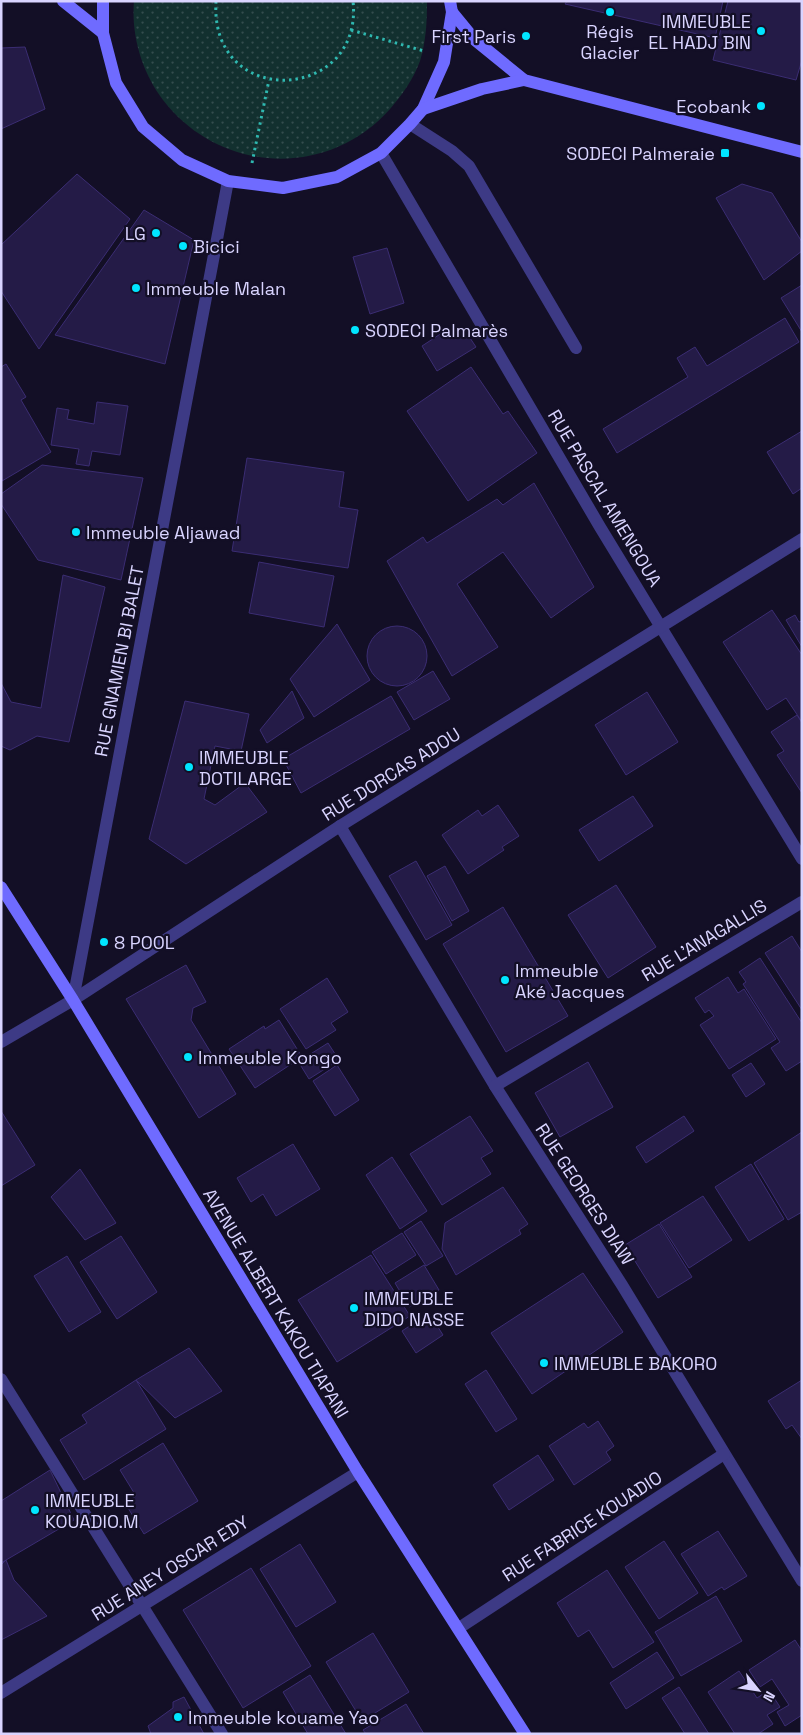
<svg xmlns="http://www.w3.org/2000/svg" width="803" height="1735" viewBox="0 0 803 1735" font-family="'Space Grotesk',sans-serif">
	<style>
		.grass { fill: url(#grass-dots) }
		.building { fill: #241b47; stroke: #3b2d73 }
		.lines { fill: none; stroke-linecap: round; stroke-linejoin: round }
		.path { stroke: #2fb8b0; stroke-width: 3; stroke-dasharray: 2.5 4; stroke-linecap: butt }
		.lane { stroke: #3d3a85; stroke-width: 12 }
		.street { stroke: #3d3a85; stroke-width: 12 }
		.secondary { stroke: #6f6bff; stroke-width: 12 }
		.poi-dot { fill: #00e5ff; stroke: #130f26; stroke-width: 2 }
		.labels { text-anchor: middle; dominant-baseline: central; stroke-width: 4.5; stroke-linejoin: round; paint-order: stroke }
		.poi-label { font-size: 18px; fill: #d9d4ff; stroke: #130f26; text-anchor: start }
		.street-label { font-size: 18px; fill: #d9d4ff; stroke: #130f26 }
	</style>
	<defs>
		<pattern id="grass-dots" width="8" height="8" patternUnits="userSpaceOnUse" patternTransform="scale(1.25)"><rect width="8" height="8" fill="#12302f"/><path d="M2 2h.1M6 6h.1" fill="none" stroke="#344d4e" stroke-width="1.8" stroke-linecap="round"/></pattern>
	</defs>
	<rect width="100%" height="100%" fill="#130f26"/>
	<!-- grass -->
	<path class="grass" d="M134,1H427C427,22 426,41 420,61C414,78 402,95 390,109C328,179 220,174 163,100C142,72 131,36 134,1Z"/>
	<!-- building -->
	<g class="building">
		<polygon points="567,1 723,1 715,38 565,4"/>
		<polygon points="728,1 802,1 802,60 796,80 713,60"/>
		<polygon points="25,47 45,109 1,129 1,48"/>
		<polygon points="77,174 130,219 39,349 1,291 1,245"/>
		<polygon points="742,184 772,193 802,242 802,251 764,280 716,198"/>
		<polygon points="144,210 194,240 165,364 55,335"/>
		<polygon points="387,248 404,303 370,314 353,257"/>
		<polygon points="802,285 802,332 781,298"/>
		<polygon points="785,318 799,342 617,453 603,429 688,377 677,358 695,347 707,366"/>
		<polygon points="448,329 452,336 464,329 476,347 437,371 422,346"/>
		<polygon points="6,364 26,397 21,400 51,452 2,481 1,367"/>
		<polygon points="471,367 503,414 508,411 537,453 468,501 407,411"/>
		<polygon points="97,402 128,406 120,455 92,451 89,466 76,464 79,449 51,445 57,408 69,410 67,419 94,424"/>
		<polygon points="802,431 802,488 793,494 767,452"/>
		<polygon points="247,458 344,472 339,507 358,510 348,568 232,551"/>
		<polygon points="42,465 143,478 121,580 38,560 1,504 1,494"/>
		<polygon points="534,483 594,587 551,618 503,552 457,584 498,647 452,676 387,561 423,537 427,543 497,499 503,505"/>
		<polygon points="259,562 334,576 324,627 249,613"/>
		<polygon points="63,575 105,587 69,742 37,736 10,750 1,746 1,683 11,702 41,708"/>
		<polygon points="772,610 802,655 802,722 786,698 767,710 723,642"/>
		<polygon points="795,615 799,622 802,621 802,647 786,620"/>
		<polygon points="337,624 370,680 314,717 290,679"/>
		<circle cx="397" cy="656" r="30"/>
		<polygon points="433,671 450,699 414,720 397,692"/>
		<polygon points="292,691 304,718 267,743 260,730"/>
		<polygon points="647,692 678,742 626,775 595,725"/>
		<polygon points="391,696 410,729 301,793 283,759"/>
		<polygon points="185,701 249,714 241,751 215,746 204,799 215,805 245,783 267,812 186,864 149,839"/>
		<polygon points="797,715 802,723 802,793 777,755 784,751 771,732"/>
		<polygon points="633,796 653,826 599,861 579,830"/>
		<polygon points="498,805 519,836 502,847 504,850 468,874 442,835 478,810 482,816"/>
		<polygon points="416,861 452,925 426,940 389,876"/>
		<polygon points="445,866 469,911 452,921 427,876"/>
		<polygon points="616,885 656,947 608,978 568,915"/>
		<polygon points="503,907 568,1016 506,1052 443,944"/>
		<polygon points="792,936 802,952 802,1010 765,953"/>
		<polygon points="760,958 802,1023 802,1061 786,1071 771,1048 780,1042 743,984 746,982 739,972"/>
		<polygon points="186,965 206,1002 193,1008 191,1020 236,1094 199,1118 126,999"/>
		<polygon points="728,977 738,993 744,989 776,1039 729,1069 700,1025 714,1016 709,1010 705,1013 695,998"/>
		<polygon points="327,978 348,1012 331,1023 336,1030 306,1049 280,1009"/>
		<polygon points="279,1020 302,1057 255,1088 229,1049 264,1026 265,1029"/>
		<polygon points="328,1043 339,1060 309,1079 301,1066 304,1064 301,1060"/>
		<polygon points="588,1062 613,1107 560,1137 535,1093"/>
		<polygon points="751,1063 765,1084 746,1097 732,1075"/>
		<polygon points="337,1065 359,1100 335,1116 313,1081"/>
		<polygon points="1,1111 35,1165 1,1186"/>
		<polygon points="470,1116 493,1151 481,1158 491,1174 442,1205 410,1154"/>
		<polygon points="684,1116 694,1131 646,1163 636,1147"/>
		<polygon points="802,1132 802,1212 788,1220 754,1163"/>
		<polygon points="293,1144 320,1189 276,1216 263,1194 251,1202 237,1178"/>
		<polygon points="392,1157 427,1211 400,1229 366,1175"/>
		<polygon points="751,1164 784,1219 749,1241 715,1187"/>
		<polygon points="80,1169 116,1223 85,1240 51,1197"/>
		<polygon points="503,1187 528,1224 519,1230 521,1234 456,1275 442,1249 445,1223"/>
		<polygon points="703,1196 732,1240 689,1268 660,1223"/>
		<polygon points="421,1221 443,1256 426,1266 404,1232"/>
		<polygon points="659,1224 692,1277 658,1298 625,1245"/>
		<polygon points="402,1233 416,1255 386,1274 372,1252"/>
		<polygon points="121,1236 157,1292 117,1319 80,1262"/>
		<polygon points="371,1255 410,1316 337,1362 298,1300"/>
		<polygon points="67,1256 101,1312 69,1332 34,1276"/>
		<polygon points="424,1265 439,1290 409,1307 395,1283"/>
		<polygon points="583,1273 623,1332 532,1394 491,1333"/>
		<polygon points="429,1313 443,1335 416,1353 402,1331"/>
		<polygon points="189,1348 222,1391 175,1418 136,1380"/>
		<polygon points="486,1370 517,1419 496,1432 465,1384"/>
		<polygon points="136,1380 166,1429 84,1480 60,1440 87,1423 82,1415"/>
		<polygon points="802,1380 802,1439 792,1425 786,1429 768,1401"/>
		<polygon points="598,1421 614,1446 606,1452 611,1460 574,1485 549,1446 584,1423 588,1428"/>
		<polygon points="163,1443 198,1501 144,1534 125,1503 136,1496 120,1470"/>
		<polygon points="538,1455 554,1480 509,1510 493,1485"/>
		<polygon points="50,1470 74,1520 1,1563 1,1501"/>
		<polygon points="718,1531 747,1576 724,1590 722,1587 708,1596 681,1554"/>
		<polygon points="664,1541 698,1593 659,1619 625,1567"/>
		<polygon points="300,1544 336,1602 296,1627 260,1569"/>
		<polygon points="6,1560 14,1580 47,1616 1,1640 1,1565"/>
		<polygon points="251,1568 311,1666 243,1708 183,1610"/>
		<polygon points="607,1570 654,1642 613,1668 589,1630 578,1637 557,1603"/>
		<polygon points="716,1596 742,1641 681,1676 655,1632"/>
		<polygon points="373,1633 409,1692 362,1721 326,1662"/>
		<polygon points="795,1640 802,1651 802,1715 785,1726 777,1712 789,1705 772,1679 760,1687 749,1670"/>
		<polygon points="657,1652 674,1678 626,1709 610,1683"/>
		<polygon points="739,1671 757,1698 769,1690 780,1707 767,1715 773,1724 758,1734 735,1734 708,1692"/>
		<polygon points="310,1675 346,1734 308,1734 283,1692"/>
		<polygon points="679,1687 709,1734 685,1734 662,1698"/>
		<polygon points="184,1697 204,1734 151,1734 148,1726 173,1708 173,1702"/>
		<polygon points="406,1704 424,1734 366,1734 363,1730"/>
	</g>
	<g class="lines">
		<!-- path -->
		<g class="path">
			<path d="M216,1C209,111 364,102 353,1"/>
			<polyline points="351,30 424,51"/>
			<polyline points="252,163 269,80"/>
		</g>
		<!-- lane -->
		<polyline class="lane" points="410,124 452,151 469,166 576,348"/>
		<!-- street -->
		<g class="street">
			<polyline points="381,153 600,527 802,859"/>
			<polyline points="340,826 495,1086 622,1285 802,1581"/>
			<polyline points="73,1000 228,181"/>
			<polyline points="1,1042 73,1000 340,826 802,539"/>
			<polyline points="495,1086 802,902"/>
			<polyline points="1,1379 222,1734"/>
			<polyline points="459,1628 724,1454"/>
			<polyline points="1,1693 358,1472"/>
		</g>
		<!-- secondary -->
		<g class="secondary">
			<polyline points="63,1 103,33"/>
			<polyline points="103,1 103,33 116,83 143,127 182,160 228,181 283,188 337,177 381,153 410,124 423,109 444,62 452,12 450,1"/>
			<polyline points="452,12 475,40 524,80 802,152"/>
			<polyline points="423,109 482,89 524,80"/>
			<polyline points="1,887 73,1000 358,1472 525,1734"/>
		</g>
	</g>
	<!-- markers -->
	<g class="poi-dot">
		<circle cx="610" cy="12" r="5"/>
		<circle cx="761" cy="31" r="5"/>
		<circle cx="526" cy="36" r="5"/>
		<circle cx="761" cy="106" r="5"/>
		<rect x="720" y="148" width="10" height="10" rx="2.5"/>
		<circle cx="156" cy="233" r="5"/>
		<circle cx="183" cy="246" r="5"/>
		<circle cx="136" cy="288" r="5"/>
		<circle cx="355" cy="330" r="5"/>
		<circle cx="76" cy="532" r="5"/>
		<circle cx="189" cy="767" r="5"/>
		<circle cx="104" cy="942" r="5"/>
		<circle cx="505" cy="980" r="5"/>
		<circle cx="188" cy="1057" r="5"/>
		<circle cx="354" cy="1308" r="5"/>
		<circle cx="544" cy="1363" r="5"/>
		<circle cx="35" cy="1510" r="5"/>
		<circle cx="178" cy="1717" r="5"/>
	</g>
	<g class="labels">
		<!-- poi labels -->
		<g class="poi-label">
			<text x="751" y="21" text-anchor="end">IMMEUBLE<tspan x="751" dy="21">EL HADJ BIN</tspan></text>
			<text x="610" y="31" text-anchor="middle">Régis<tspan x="610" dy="21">Glacier</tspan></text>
			<text x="516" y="36" text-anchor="end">First Paris</text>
			<text x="751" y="106" text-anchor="end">Ecobank</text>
			<text x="715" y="153" text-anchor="end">SODECI Palmeraie</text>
			<text x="146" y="233" text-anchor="end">LG</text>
			<text x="193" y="246">Bicici</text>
			<text x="146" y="288">Immeuble Malan</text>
			<text x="365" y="330">SODECI Palmarès</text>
			<text x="86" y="532">Immeuble Aljawad</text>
			<text x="199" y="757">IMMEUBLE<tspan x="199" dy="21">DOTILARGE</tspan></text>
			<text x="114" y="942">8 POOL</text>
			<text x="515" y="970">Immeuble<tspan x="515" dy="21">Aké Jacques</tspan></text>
			<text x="198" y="1057">Immeuble Kongo</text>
			<text x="364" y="1298">IMMEUBLE<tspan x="364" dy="21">DIDO NASSE</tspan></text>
			<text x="554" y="1363">IMMEUBLE BAKORO</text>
			<text x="45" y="1500">IMMEUBLE<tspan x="45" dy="21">KOUADIO.M</tspan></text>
			<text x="188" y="1717">Immeuble kouame Yao</text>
		</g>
		<!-- street labels -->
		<g class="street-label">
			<text transform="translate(605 498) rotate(59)">RUE PASCAL AMENGOUA</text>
			<text transform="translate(119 661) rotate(-79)">RUE GNAMIEN BI BALET</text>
			<text transform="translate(391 774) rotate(-32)">RUE DORCAS ADOU</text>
			<text transform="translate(704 940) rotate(-31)">RUE L'ANAGALLIS</text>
			<text transform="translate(585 1194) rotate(57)">RUE GEORGES DIAW</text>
			<text transform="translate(276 1303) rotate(59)">AVENUE ALBERT KAKOU TIAPANI</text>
			<text transform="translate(582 1526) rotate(-33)">RUE FABRICE KOUADIO</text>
			<text transform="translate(170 1568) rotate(-32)">RUE ANEY OSCAR EDY</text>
		</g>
	</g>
	<!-- border -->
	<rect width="803" height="1735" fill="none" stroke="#d9d4ff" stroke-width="5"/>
	<!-- north arrow -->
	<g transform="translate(758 1690) rotate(120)" stroke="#130f26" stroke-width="4" paint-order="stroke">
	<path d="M0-4L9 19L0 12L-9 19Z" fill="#d9d4ff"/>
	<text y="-8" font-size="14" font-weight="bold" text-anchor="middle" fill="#d9d4ff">N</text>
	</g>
</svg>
